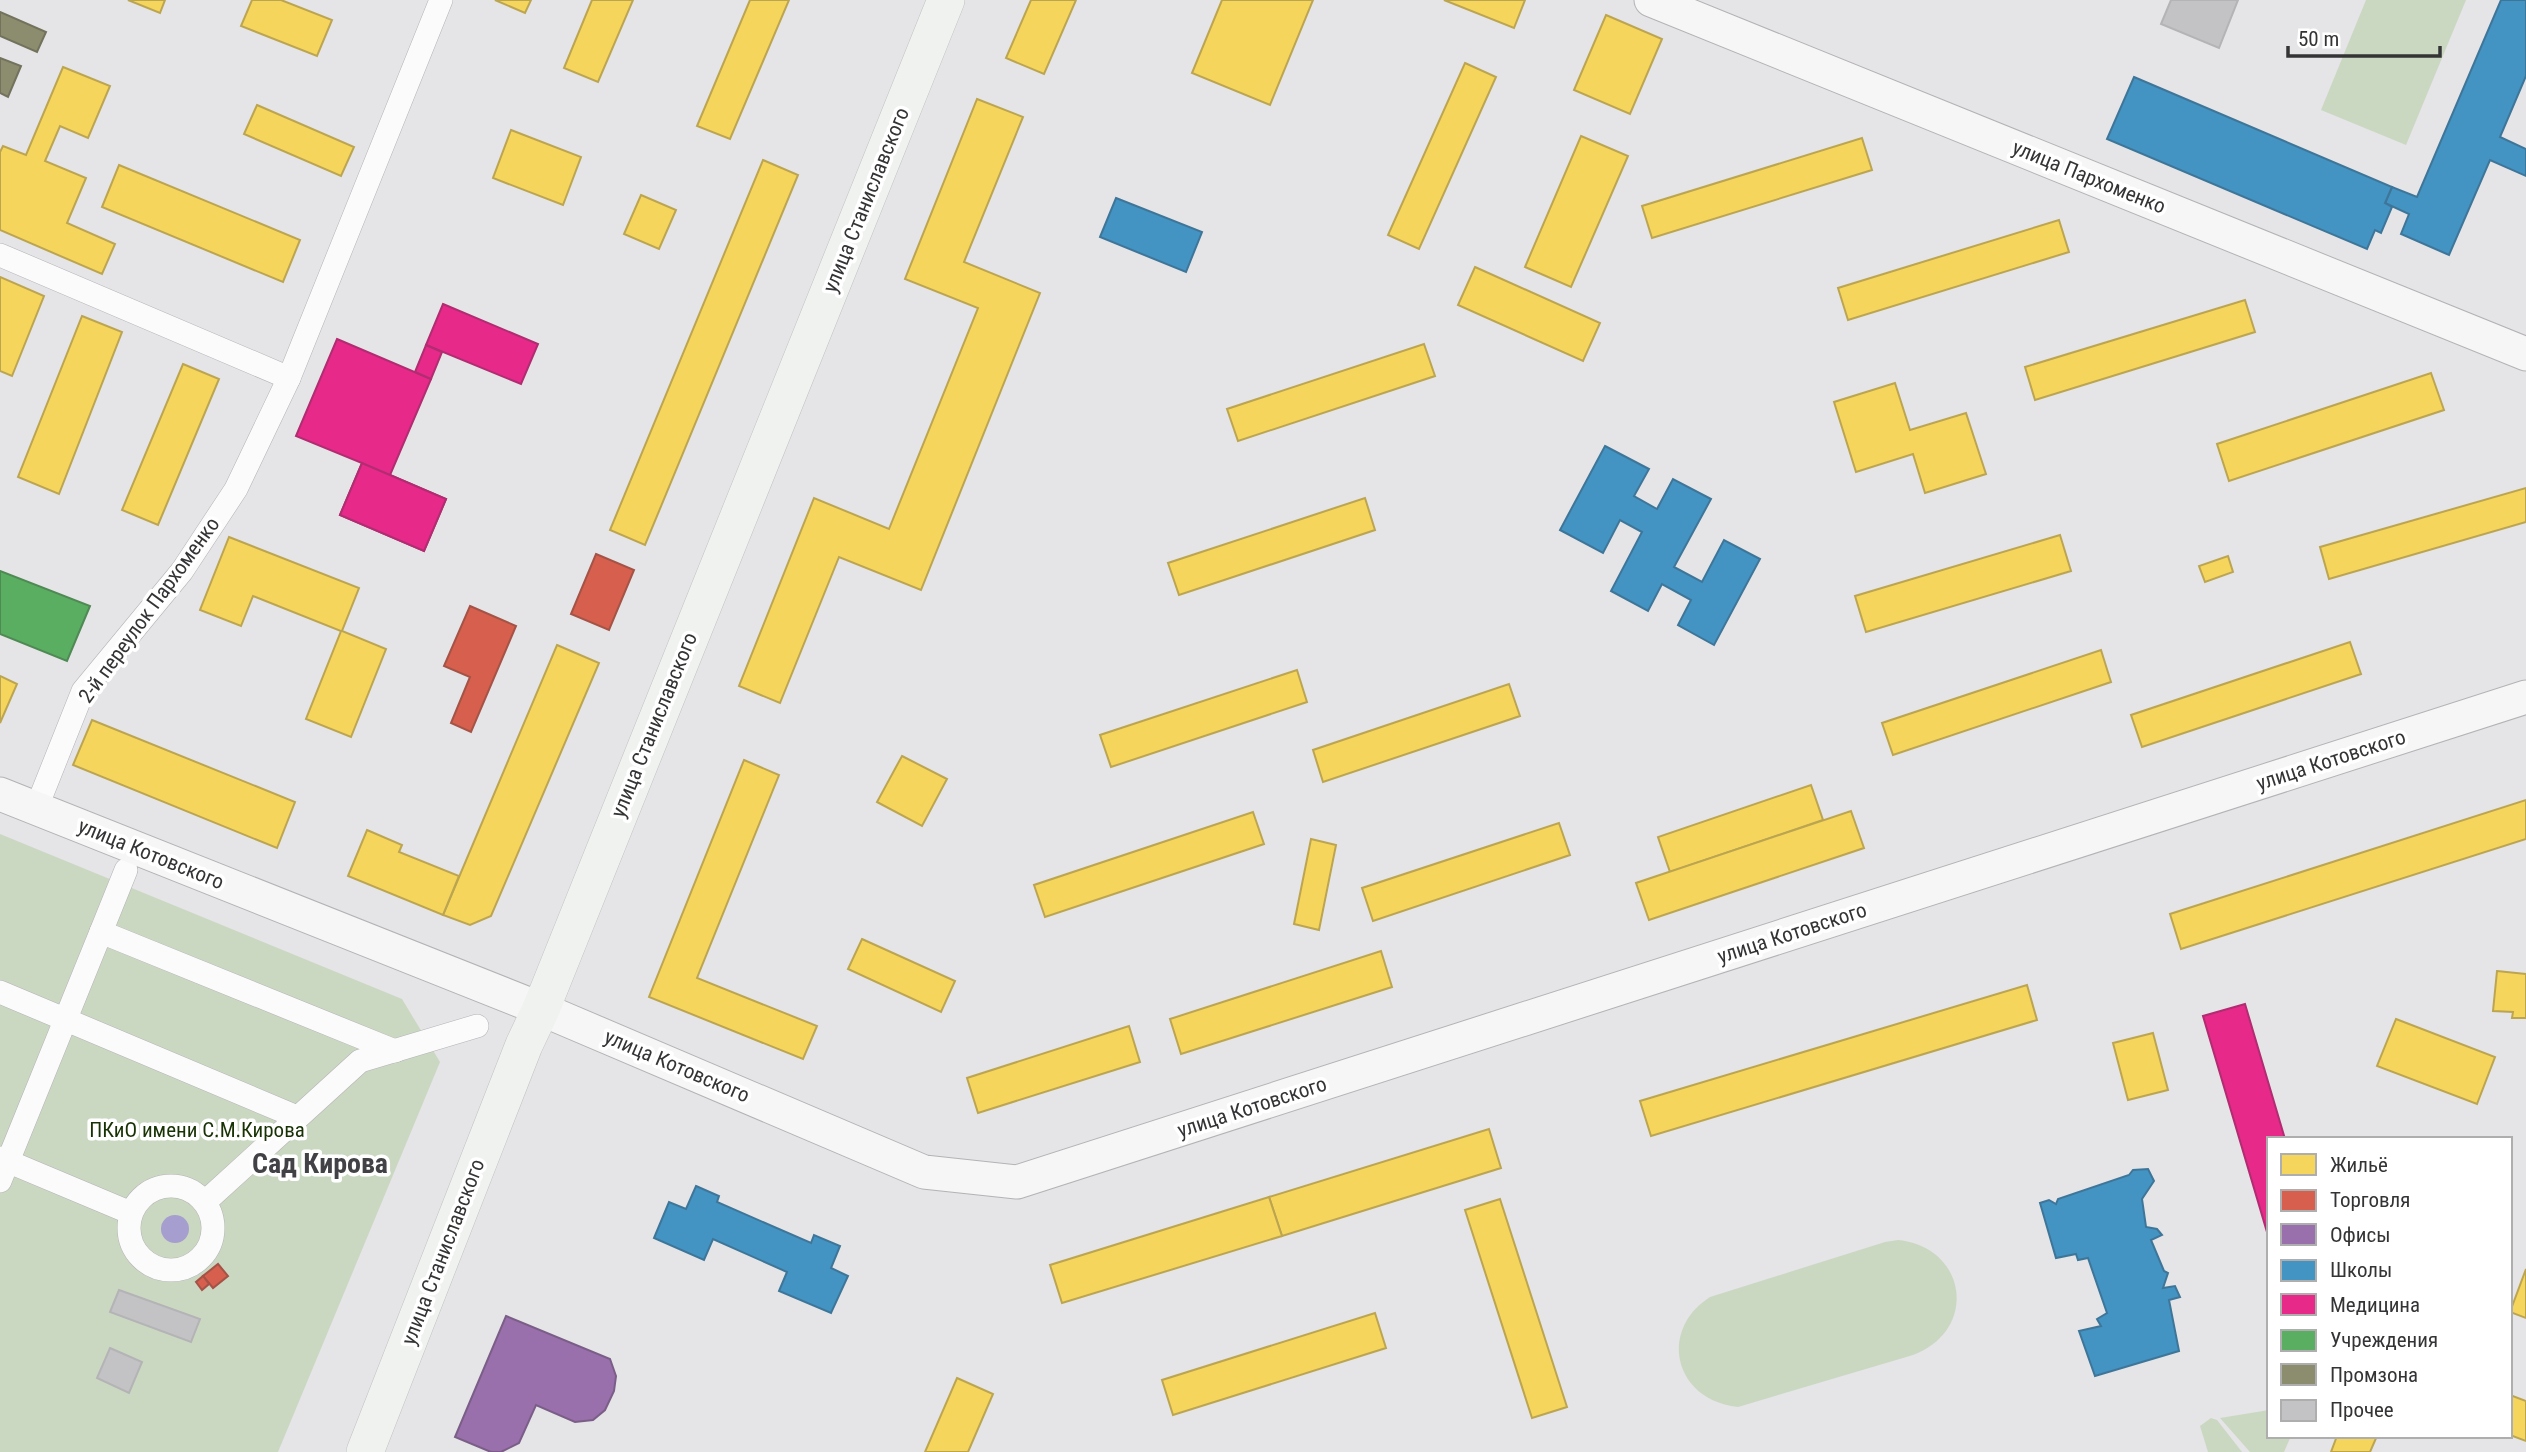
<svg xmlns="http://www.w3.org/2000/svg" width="2526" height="1452" viewBox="0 0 2526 1452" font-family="'Roboto Condensed',sans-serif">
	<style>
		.green { fill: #cad8c2 }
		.water { fill: #a59ece }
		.homes { fill: #f6d55c; stroke: #bca551; stroke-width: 2 }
		.shops { fill: #d6604d; stroke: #a55346; stroke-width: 2 }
		.offices { fill: #9970ab; stroke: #7b5e88; stroke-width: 2 }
		.schools { fill: #4393c3; stroke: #3e7699; stroke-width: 2 }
		.health { fill: #e7298a; stroke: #b12c71; stroke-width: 2 }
		.public { fill: #5aae61; stroke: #4f8954; stroke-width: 2 }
		.industry { fill: #8c8c6e; stroke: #72725d; stroke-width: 2 }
		.building { fill: #c3c2c5; stroke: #b4b3b5; stroke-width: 2 }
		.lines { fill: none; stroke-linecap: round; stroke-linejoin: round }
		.street-casing { stroke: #b4b2b5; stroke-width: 24 }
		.secondary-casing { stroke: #b4b2b5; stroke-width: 35 }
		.primary-casing { stroke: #c1c1c3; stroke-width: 38 }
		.street { stroke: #fbfbfb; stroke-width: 23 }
		.secondary { stroke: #f5f6f5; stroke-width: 33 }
		.primary { stroke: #eff2ee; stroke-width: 37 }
		.labels { text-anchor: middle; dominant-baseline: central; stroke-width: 7; stroke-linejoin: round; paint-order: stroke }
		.street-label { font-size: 21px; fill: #343436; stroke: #fff }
		.park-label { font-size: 21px; fill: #183204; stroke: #fff }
		.district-label { font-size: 28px; font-weight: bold; fill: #424145; stroke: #fff }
	</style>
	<rect width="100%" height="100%" fill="#e5e4e7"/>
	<!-- green -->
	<g class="green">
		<polygon points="2366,0 2466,0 2406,145 2321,110"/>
		<polygon points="0,834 402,999 440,1062 278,1452 0,1452"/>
		<path d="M1898,1240C1967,1247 1979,1330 1913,1355L1738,1407C1675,1401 1657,1331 1710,1297L1885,1242Z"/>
		<polygon points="2269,1410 2269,1436 2291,1436 2284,1452 2250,1452 2220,1418"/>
		<polygon points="2211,1418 2217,1420 2242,1452 2208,1452 2200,1426"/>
	</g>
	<!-- water -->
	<circle class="water" cx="175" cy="1229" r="14"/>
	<!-- homes -->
	<g class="homes">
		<polygon points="128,0 165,0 160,13"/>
		<polygon points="252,0 281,0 332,20 317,56 241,26"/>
		<polygon points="495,0 531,0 525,13"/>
		<polygon points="592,0 633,0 598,82 564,68"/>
		<polygon points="750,0 789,0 730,139 697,126"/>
		<polygon points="1031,0 1076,0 1044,74 1006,58"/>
		<polygon points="1222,0 1313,0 1270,105 1192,73"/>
		<polygon points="1444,0 1525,0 1514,28"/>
		<polygon points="1606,15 1662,39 1630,114 1574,90"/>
		<polygon points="1465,63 1496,77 1419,249 1388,235"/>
		<polygon points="63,67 110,86 88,138 60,126 45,161 86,178 67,223 115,244 102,274 0,230 0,152 3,146 26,155"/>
		<polygon points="977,99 1023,117 964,262 1040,293 921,590 839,557 780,703 739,686 814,498 889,529 978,308 905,279"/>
		<polygon points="257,105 354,147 341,176 244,134"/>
		<polygon points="511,130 581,157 563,205 493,178"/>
		<polygon points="1581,136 1628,156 1571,287 1525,267"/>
		<polygon points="1862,138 1872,170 1652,238 1642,206"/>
		<polygon points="763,160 798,175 645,545 610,530"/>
		<polygon points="119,165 300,240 283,282 102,207"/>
		<polygon points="641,195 676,210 659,249 624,234"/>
		<polygon points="2059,220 2069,252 1848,320 1838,288"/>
		<polygon points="1475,267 1600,323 1583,361 1458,305"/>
		<polygon points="0,277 44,296 12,376 0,371"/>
		<polygon points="2245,300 2255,332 2035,400 2025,367"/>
		<polygon points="82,316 122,332 59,494 18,477"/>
		<polygon points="1424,344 1435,376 1238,441 1227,409"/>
		<polygon points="183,364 219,379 158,525 122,510"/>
		<polygon points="2431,373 2444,410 2229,481 2217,444"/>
		<polygon points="1895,383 1910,430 1966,413 1986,474 1925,493 1913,454 1856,472 1834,402"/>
		<polygon points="2526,488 2526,522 2329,579 2320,547"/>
		<polygon points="1365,498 1375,530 1179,595 1168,563"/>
		<polygon points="2060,535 2071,571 1866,632 1855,596"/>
		<polygon points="229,537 359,588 342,631 386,649 351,737 306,719 341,631 253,596 241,626 200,610"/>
		<polygon points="2228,556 2233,572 2205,582 2199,566"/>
		<polygon points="2350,642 2361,674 2142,747 2131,715"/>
		<polygon points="557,645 599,663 491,916 470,925 443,915"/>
		<polygon points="2101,650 2111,682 1893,755 1882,723"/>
		<polygon points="1297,670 1307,702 1111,767 1100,735"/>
		<polygon points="0,676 17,684 0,723"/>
		<polygon points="1509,684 1520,716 1323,782 1313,750"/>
		<polygon points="92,720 295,802 277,848 73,765"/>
		<polygon points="902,756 947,779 922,826 877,802"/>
		<polygon points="744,760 779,775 697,978 817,1026 803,1059 649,997"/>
		<polygon points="1811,785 1823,820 1670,872 1658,837"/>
		<polygon points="2526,800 2526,839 2181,949 2170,914"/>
		<polygon points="1851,811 1864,848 1649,920 1636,883"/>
		<polygon points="1253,812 1264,844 1045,917 1034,885"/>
		<polygon points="1559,823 1570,855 1373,921 1362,888"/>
		<polygon points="367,830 402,845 399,852 459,876 443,915 348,876"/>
		<polygon points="1311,839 1336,845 1319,930 1294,924"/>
		<polygon points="862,939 955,981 941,1012 848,969"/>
		<polygon points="1381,951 1392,987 1181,1054 1170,1019"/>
		<polygon points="2497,971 2526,974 2526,1018 2512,1018 2513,1012 2493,1011"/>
		<polygon points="2027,985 2037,1020 1651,1136 1640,1101"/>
		<polygon points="2396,1019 2495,1057 2477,1104 2377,1066"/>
		<polygon points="1129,1026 1140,1062 978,1113 967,1078"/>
		<polygon points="2153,1033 2168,1090 2128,1100 2113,1043"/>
		<polygon points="1489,1129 1501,1168 1282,1236 1269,1197"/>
		<polygon points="1269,1197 1282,1236 1062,1303 1050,1265"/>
		<polygon points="1500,1199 1567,1407 1532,1418 1465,1210"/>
		<polygon points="2526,1269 2526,1318 2510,1312"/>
		<polygon points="1375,1313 1386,1348 1173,1415 1162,1380"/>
		<polygon points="957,1378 993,1394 968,1452 925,1452"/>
		<polygon points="2510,1395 2526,1401 2526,1441 2510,1435"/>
		<polygon points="2337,1436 2377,1436 2370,1452 2331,1452"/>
	</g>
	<!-- shops -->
	<g class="shops">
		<polygon points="596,554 634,570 609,630 571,614"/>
		<polygon points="470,606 516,626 471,732 451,723 470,677 444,666"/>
		<polygon points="218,1264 228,1276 213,1288 203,1276"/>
		<polygon points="203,1276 209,1284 202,1290 196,1282"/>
	</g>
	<!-- offices -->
	<polygon class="offices" points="506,1316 610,1359 616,1376 614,1391 605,1410 593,1420 575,1422 536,1405 519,1443 501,1452 491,1452 455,1437"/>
	<!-- schools -->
	<g class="schools">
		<polygon points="2501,0 2526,0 2526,76 2500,137 2526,149 2526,176 2490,160 2449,255 2401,234 2409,214 2385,203 2392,187 2417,197"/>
		<polygon points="2134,77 2392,187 2385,203 2392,207 2381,233 2375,230 2367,249 2107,139"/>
		<polygon points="1116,198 1202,232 1186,272 1100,237"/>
		<polygon points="1605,446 1649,469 1634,496 1657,509 1673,479 1711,499 1674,567 1702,582 1724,540 1760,559 1714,645 1678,625 1691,600 1662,584 1648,611 1611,591 1642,532 1620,520 1603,553 1560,530"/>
		<polygon points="2148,1169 2154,1181 2142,1199 2146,1227 2157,1229 2162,1235 2151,1240 2164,1271 2168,1273 2163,1288 2175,1286 2180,1297 2169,1300 2179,1351 2095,1376 2079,1331 2101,1326 2097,1319 2107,1313 2088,1258 2078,1260 2076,1254 2056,1258 2040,1203 2049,1200 2056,1204 2058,1199 2129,1175 2133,1170"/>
		<polygon points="696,1186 719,1196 717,1202 811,1243 814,1235 840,1246 831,1268 848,1276 831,1313 779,1291 787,1272 713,1239 704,1260 654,1238 669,1202 686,1209"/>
	</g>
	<!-- health -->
	<g class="health">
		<polygon points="443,304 538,344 521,384 426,345"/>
		<polygon points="337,339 431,379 390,475 446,499 424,551 340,515 362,463 296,436"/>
		<polygon points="426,345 442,352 431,379 415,372"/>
		<polygon points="362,463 446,499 424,551 340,515"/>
		<polygon points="2245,1004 2285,1139 2269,1139 2269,1231 2267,1232 2203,1016"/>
	</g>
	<!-- public -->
	<polygon class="public" points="0,571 90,606 67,661 0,634"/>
	<!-- industry -->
	<g class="industry">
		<polygon points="0,12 46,32 37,52 0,36"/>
		<polygon points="0,58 21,66 8,97 0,93"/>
	</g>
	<!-- building -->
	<g class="building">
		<polygon points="2171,0 2238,0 2219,48 2161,24"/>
		<polygon points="119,1290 200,1319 191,1342 110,1312"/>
		<polygon points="110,1348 142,1362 129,1393 97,1378"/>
	</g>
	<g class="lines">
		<!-- street casing -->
		<g class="street-casing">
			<g id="street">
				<polyline points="0,255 289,378"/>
				<polyline points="36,809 83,691 182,571 236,489 289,378 441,0"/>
				<polyline points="101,932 126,870"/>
				<polyline points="0,992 297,1117"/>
				<polyline points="0,1158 131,1213"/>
				<polyline points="0,1181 101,932 395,1051"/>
				<circle cx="171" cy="1228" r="42"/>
				<polyline points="205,1202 360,1061 477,1026"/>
			</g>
		</g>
		<!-- secondary casing -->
		<g class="secondary-casing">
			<g id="secondary">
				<polyline points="1651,0 2526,354"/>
				<polyline points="0,794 541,1009 924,1172 1017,1182 2526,697"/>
			</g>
		</g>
		<!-- primary casing -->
		<g class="primary-casing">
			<polyline id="primary" points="365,1452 524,1045 541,1009 946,0"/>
		</g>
		<!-- street -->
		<use href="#street" class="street"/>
		<!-- secondary -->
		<use href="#secondary" class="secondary"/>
		<!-- primary -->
		<use href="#primary" class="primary"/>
	</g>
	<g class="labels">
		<!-- street labels -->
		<g class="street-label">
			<text transform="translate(2089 177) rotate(22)">улица Пархоменко</text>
			<text transform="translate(866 200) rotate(-68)">улица Станиславского</text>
			<text transform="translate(149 610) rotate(-54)">2-й переулок Пархоменко</text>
			<text transform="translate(654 725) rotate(-68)">улица Станиславского</text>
			<text transform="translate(2331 760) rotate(-18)">улица Котовского</text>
			<text transform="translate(151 854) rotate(22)">улица Котовского</text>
			<text transform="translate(1792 933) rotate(-18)">улица Котовского</text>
			<text transform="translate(677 1066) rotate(23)">улица Котовского</text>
			<text transform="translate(1252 1107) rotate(-18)">улица Котовского</text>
			<text transform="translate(443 1252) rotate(-69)">улица Станиславского</text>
		</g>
		<!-- park labels -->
		<g class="park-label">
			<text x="197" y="1130">ПКиО имени С.М.Кирова</text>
		</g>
		<!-- district labels -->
		<g class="district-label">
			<text x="320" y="1163">Сад Кирова</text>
		</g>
	</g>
	<!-- legend -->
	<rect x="2267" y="1137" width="245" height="301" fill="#ffffff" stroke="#aeaeaf" stroke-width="2"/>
	<rect x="2281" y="1154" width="35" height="21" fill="#f6d55c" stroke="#aeaeaf" stroke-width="2"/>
	<text x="2330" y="1172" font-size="21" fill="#343436">Жильё</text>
	<rect x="2281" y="1190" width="35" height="21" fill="#d6604d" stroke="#aeaeaf" stroke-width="2"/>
	<text x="2330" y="1207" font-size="21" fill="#343436">Торговля</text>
	<rect x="2281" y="1224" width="35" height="21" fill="#9970ab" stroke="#aeaeaf" stroke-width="2"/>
	<text x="2330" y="1242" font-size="21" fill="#343436">Офисы</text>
	<rect x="2281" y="1260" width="35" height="21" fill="#4393c3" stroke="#aeaeaf" stroke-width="2"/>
	<text x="2330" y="1277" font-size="21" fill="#343436">Школы</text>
	<rect x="2281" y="1294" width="35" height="21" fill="#e7298a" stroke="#aeaeaf" stroke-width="2"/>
	<text x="2330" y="1312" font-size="21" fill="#343436">Медицина</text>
	<rect x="2281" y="1330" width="35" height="21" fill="#5aae61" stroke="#aeaeaf" stroke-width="2"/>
	<text x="2330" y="1347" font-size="21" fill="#343436">Учреждения</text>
	<rect x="2281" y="1364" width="35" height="21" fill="#8c8c6e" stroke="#aeaeaf" stroke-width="2"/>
	<text x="2330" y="1382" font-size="21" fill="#343436">Промзона</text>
	<rect x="2281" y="1400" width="35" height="21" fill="#c3c2c5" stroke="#aeaeaf" stroke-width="2"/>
	<text x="2330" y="1417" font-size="21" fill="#343436">Прочее</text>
	<!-- scale -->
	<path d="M2288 46v10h152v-10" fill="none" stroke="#343436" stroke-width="3.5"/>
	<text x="2298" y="46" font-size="21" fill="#343436" stroke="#ffffff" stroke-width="5" paint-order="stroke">50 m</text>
</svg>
